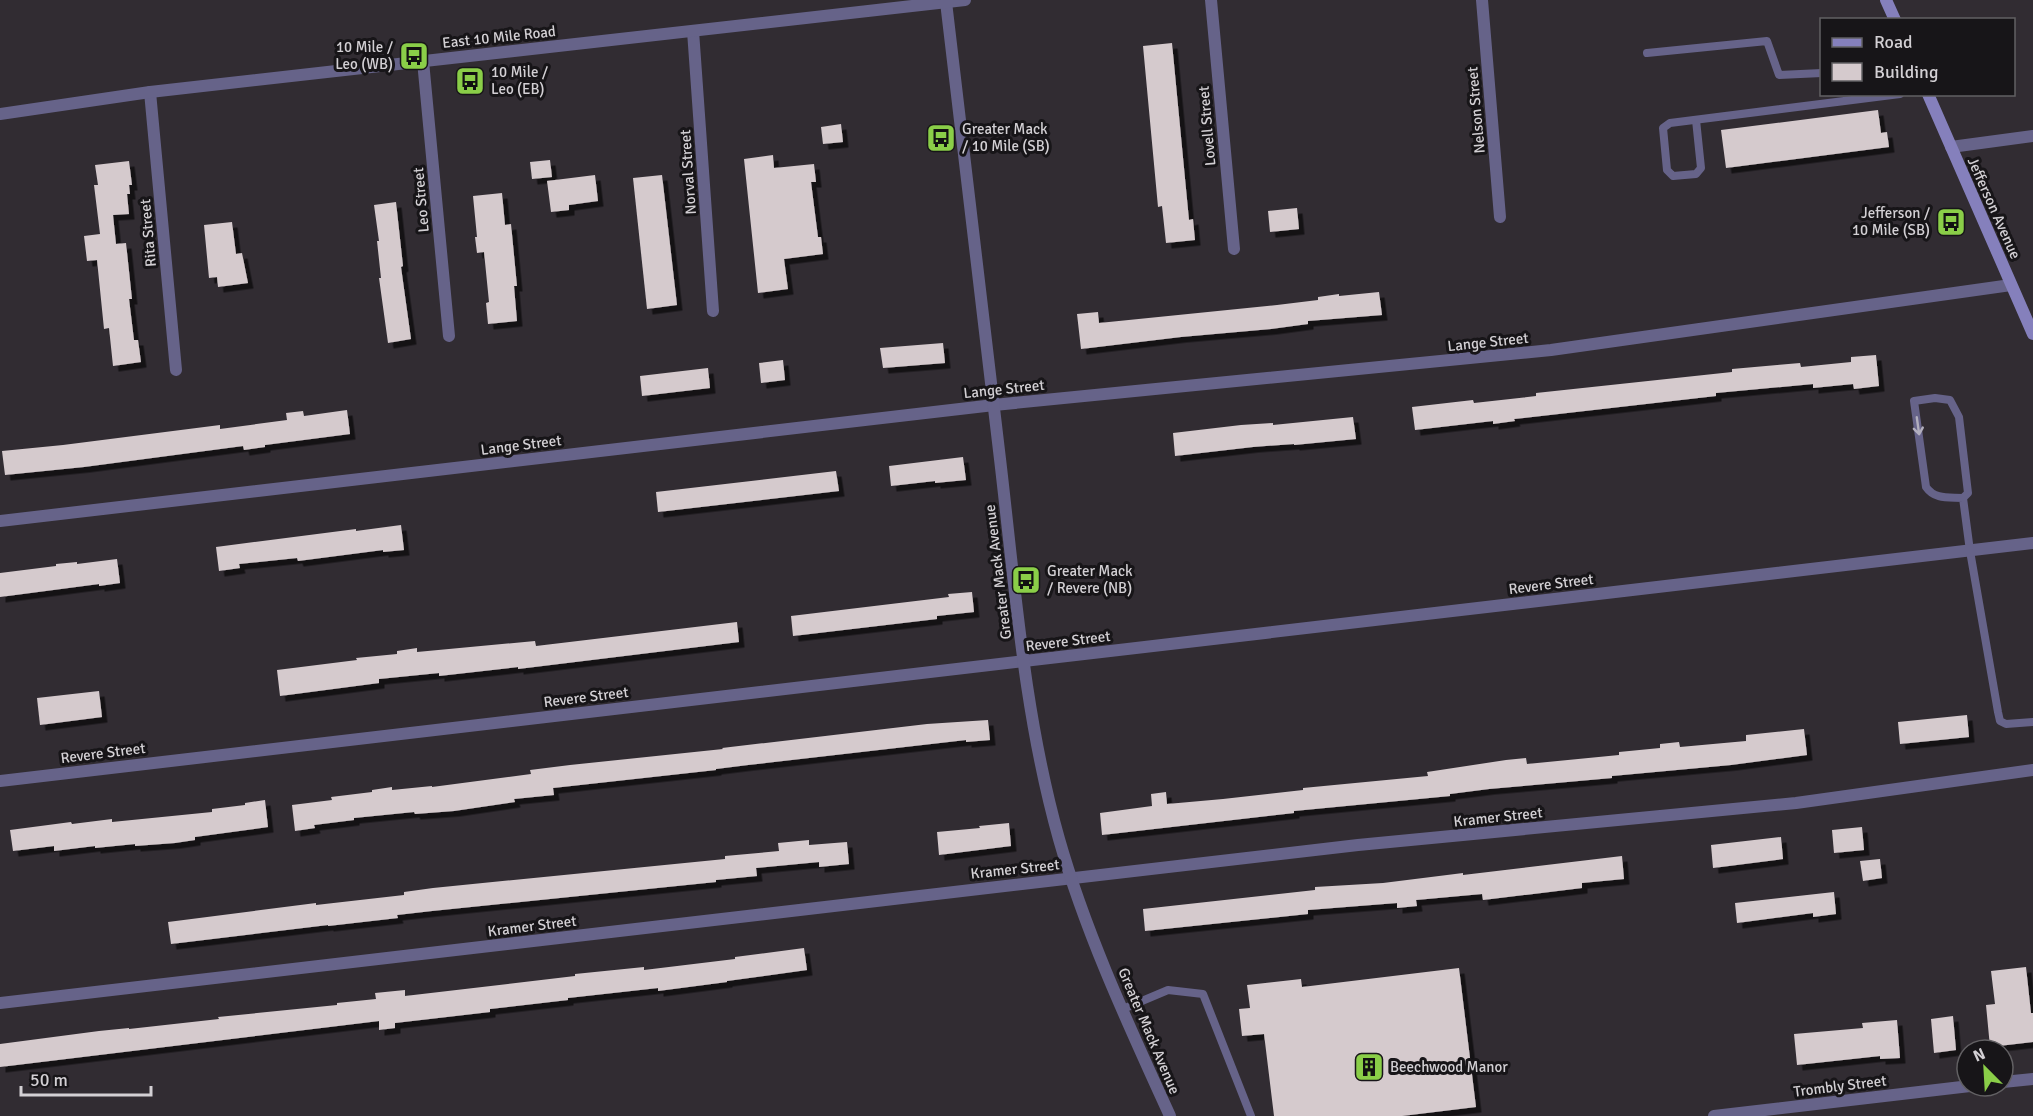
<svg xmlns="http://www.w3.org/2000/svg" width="2033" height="1116" viewBox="0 0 2033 1116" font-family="Signika,sans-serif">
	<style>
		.building { fill: #d5cacd; filter: url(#shadow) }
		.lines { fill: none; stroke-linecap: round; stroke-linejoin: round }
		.service { stroke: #666389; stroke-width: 8 }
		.minor { stroke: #666389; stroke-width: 12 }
		.tertiary { stroke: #666389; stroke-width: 12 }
		.secondary { stroke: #8580bc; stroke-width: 12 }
		.oneway { stroke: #b2afbe }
		.labels { text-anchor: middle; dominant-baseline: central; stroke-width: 6; stroke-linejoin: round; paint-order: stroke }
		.street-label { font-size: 15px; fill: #d3d0d4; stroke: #171518 }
		.poi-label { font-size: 15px; fill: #d3d0d4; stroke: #171518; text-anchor: start }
	</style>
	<defs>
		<filter id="shadow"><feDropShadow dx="5.5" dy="5.5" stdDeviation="0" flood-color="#0009"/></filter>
	</defs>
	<rect width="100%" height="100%" fill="#312c32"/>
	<!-- building -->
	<g class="building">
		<polygon points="1172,43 1189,220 1193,219 1195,240 1166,243 1162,206 1158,207 1143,46"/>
		<polygon points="1878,110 1881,133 1887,132 1889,147 1726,168 1721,130"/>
		<polygon points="841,124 843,142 823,144 821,127"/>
		<polygon points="773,155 774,168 814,164 816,182 811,182 818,237 821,237 823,254 784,259 788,289 758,293 744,159"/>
		<polygon points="550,160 552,177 532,179 530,162"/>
		<polygon points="129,161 132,185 129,185 130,194 127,194 129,214 113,215 116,244 126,243 132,299 129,299 134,340 138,340 141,362 113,366 109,328 104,329 97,260 87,261 84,236 100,234 94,185 98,185 95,165"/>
		<polygon points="595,175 598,201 569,205 569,210 551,212 547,181"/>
		<polygon points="662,175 677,305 647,309 633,178"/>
		<polygon points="502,193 505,225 511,224 517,286 514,286 517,321 488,324 486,303 489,302 484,252 477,253 475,237 477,237 473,196"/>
		<polygon points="396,202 403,266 401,267 411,339 388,343 379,278 381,278 377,241 379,241 374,205"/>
		<polygon points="1297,208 1299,229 1270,232 1268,211"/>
		<polygon points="232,222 236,254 242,253 248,283 218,287 217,277 209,278 204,225"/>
		<polygon points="1379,292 1382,315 1308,321 1308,324 1271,329 1181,337 1081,349 1077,314 1098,312 1099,323 1277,305 1318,300 1318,297 1339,294 1339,296"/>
		<polygon points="943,343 945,363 883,368 880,348"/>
		<polygon points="1876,355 1879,386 1854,389 1853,384 1813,388 1813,384 1716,393 1716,396 1514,419 1515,421 1493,424 1493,421 1415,430 1412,407 1473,400 1474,403 1536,396 1536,393 1732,372 1732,369 1800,363 1801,367 1851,362 1851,357"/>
		<polygon points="783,360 785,380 761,383 759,363"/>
		<polygon points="708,368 710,388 642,396 640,376"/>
		<polygon points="347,410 350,434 265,445 265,447 244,450 243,446 84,467 5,475 2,451 63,445 220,425 220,429 287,420 286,413 303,411 304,416"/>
		<polygon points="1353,417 1356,439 1294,445 1294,444 1253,447 1175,456 1173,433 1241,425 1273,423 1273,425"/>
		<polygon points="963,457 966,480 935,483 935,481 891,486 889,466"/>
		<polygon points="836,471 839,491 658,512 656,492"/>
		<polygon points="401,525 404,550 383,552 383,550 298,561 297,558 239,564 240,568 219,571 216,547 356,529 356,531"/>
		<polygon points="117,559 120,583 99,586 99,584 0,597 0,573 56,566 56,564 77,562 77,564"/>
		<polygon points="972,592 974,612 937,616 937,619 793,636 791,616 949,597 948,594"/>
		<polygon points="737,622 739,642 518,669 518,667 439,676 439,673 379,679 379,683 280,696 277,670 357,660 356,658 397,654 397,651 417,648 417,652 535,641 536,646"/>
		<polygon points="99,691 102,717 40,725 37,698"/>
		<polygon points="1967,715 1969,737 1900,744 1898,722"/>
		<polygon points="988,720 990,740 966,742 966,740 748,765 716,769 716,770 553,788 554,795 514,799 515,802 454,811 415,814 414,812 354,818 354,820 314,825 315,828 295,831 292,805 332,800 331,797 372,792 372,790 392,787 392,790 432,786 432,787 531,774 530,770 570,765 723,749 722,748 927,724"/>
		<polygon points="1804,729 1807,755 1731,765 1612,776 1612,778 1489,789 1450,794 1450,796 1294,811 1294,813 1102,835 1100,813 1152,806 1151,794 1166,792 1167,804 1223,799 1303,790 1303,788 1428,776 1427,772 1506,760 1526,758 1527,764 1619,755 1619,752 1660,748 1660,744 1679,742 1680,747 1746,741 1746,735"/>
		<polygon points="265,800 268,827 195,837 195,840 175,843 135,846 135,844 95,848 95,846 54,851 54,846 13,851 10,830 71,822 72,824 112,819 112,822 212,812 212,809 245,805 245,803"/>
		<polygon points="1009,823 1011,846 939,855 937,832 980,828 979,826"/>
		<polygon points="1862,827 1864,850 1834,853 1832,830"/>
		<polygon points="1781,837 1783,859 1713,868 1711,845"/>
		<polygon points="809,840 809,845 847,842 849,864 819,867 819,862 756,868 757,876 716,880 716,882 432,911 397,915 398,918 328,926 328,925 171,944 168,922 316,903 316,905 404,895 404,892 433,888 725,859 725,856 779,851 778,843"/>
		<polygon points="1622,856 1624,879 1582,883 1582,888 1483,900 1482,894 1416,900 1417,906 1397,908 1397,903 1308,910 1308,914 1145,931 1143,909 1315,890 1315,887 1383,883 1463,873 1463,875"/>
		<polygon points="1880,859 1882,878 1863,881 1860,861"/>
		<polygon points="1834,892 1836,914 1813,917 1813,913 1737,923 1735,903"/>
		<polygon points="804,948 807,970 727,981 727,982 658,991 658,988 568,998 568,1000 490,1009 490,1012 395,1023 395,1028 379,1030 379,1021 0,1067 0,1044 99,1031 129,1028 129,1029 219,1019 218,1017 337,1005 337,1003 376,999 375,993 405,990 405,996 575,976 575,974 644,967 644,970 735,959 735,957"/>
		<polygon points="2026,967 2031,1013 2033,1013 2033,1042 1990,1047 1986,1005 1995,1004 1991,971"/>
		<polygon points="1459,968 1476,1107 1402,1116 1274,1116 1264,1034 1242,1036 1239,1009 1250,1008 1247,985 1301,979 1302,987"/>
		<polygon points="1953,1016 1956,1050 1934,1053 1931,1019"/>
		<polygon points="1897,1020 1900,1058 1880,1059 1880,1056 1797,1065 1794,1034 1863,1028 1862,1023"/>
	</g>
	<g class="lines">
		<!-- service -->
		<g class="service">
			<polyline points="1647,53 1767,41 1779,75 1822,73"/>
			<polyline points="1696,120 1701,168 1696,174 1673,176 1667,170 1663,128 1670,123 1900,94"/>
			<path d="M1963,498C1949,497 1935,500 1926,487L1914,401L1935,398L1950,400L1959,417L1968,493L1963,498L1970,551L1998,712L2000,721L2006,724L2033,722"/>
			<polyline points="1123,1009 1168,990 1203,994 1251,1116"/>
		</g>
		<!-- minor -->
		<g class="minor">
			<polyline points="1211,0 1234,249"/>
			<polyline points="1482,0 1500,217"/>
			<polyline points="693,31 713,311"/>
			<polyline points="423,61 449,336"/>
			<polyline points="150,92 176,370"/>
			<polyline points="1951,147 2033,136"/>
			<polyline points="0,521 994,405 1551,350 2011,285"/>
			<polyline points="0,781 2033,543"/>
			<polyline points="0,1003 1358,845 1796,803 2033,770"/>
			<polyline points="2003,1082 2033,1079"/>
			<polyline points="1714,1116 1970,1086"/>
		</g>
		<!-- tertiary -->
		<g class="tertiary">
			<path d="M946,2C963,155 983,306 1000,459C1015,586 1024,715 1059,839C1086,934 1129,1026 1170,1116"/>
			<polyline points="0,114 150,92 965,0"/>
		</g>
		<!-- secondary -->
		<g class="secondary">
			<polyline points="1886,0 1895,20"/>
			<polyline points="1928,94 2033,334"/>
		</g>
	</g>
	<!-- one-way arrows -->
	<defs><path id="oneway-shaft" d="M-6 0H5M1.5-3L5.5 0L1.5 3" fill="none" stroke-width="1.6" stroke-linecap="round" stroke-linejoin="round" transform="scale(1.5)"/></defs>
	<use class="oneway" href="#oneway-shaft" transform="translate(1918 426) rotate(82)"/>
	<!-- icons -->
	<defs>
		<g id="bus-square" transform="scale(1.5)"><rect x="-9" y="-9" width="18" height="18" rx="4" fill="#8ace48" stroke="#171518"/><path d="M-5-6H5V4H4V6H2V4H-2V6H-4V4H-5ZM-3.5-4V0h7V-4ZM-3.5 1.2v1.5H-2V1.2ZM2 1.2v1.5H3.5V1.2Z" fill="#111"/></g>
		<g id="building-square" transform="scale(1.5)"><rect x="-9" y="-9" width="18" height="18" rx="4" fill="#8ace48" stroke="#171518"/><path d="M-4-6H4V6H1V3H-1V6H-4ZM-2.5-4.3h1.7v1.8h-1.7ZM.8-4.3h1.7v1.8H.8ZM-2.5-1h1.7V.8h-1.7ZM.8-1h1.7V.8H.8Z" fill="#111"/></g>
	</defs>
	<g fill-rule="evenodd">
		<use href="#bus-square" x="414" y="56"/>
		<use href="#bus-square" x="470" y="81"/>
		<use href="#bus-square" x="941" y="138"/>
		<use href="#bus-square" x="1951" y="222"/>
		<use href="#bus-square" x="1026" y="580"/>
		<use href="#building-square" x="1369" y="1067"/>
	</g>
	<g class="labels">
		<!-- street labels -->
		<g class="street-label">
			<text transform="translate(499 37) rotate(-6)">East 10 Mile Road</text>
			<text transform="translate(1476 110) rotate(-95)">Nelson Street</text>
			<text transform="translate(1207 126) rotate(-95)">Lovell Street</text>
			<text transform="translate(688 172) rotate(-94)">Norval Street</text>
			<text transform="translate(421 200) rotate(-95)">Leo Street</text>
			<text transform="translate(1994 208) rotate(66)">Jefferson Avenue</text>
			<text transform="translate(148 233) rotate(-95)">Rita Street</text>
			<text transform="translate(1488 342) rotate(-6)">Lange Street</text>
			<text transform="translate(1004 389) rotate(-6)">Lange Street</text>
			<text transform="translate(521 445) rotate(-7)">Lange Street</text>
			<text transform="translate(998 572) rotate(-97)">Greater Mack Avenue</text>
			<text transform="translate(1551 584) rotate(-7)">Revere Street</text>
			<text transform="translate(1068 641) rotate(-7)">Revere Street</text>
			<text transform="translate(586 697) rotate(-7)">Revere Street</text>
			<text transform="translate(103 753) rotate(-7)">Revere Street</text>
			<text transform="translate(1498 817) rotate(-6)">Kramer Street</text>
			<text transform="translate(1015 869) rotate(-6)">Kramer Street</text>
			<text transform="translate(532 926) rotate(-7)">Kramer Street</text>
			<text transform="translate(1149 1031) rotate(67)">Greater Mack Avenue</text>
			<text transform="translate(1840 1086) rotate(-7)">Trombly Street</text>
		</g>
		<!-- poi labels -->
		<g class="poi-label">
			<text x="393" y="47" text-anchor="end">10 Mile /<tspan x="393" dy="17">Leo (WB)</tspan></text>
			<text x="491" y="72">10 Mile /<tspan x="491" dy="17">Leo (EB)</tspan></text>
			<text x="962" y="129">Greater Mack<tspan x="962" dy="17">/ 10 Mile (SB)</tspan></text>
			<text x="1930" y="213" text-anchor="end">Jefferson /<tspan x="1930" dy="17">10 Mile (SB)</tspan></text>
			<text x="1047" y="571">Greater Mack<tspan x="1047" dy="17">/ Revere (NB)</tspan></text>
			<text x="1390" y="1067">Beechwood Manor</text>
		</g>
	</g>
	<!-- legend -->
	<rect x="1820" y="18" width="195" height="78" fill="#171518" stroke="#626063" stroke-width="1.5"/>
	<rect x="1832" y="38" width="30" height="9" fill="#8580bc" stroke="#626063" stroke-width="1.5"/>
	<text x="1874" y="48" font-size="18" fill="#d3d0d4">Road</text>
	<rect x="1832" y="63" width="30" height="18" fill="#d5cacd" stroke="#626063" stroke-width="1.5"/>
	<text x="1874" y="78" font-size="18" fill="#d3d0d4">Building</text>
	<!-- north arrow -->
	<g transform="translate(1985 1068) rotate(336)"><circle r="28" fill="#171518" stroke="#626063" stroke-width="1.5"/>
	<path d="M0-4.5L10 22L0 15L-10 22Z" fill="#8ace48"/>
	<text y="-9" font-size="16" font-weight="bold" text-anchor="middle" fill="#d3d0d4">N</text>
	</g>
	<!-- scale -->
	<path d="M21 1086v9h130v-9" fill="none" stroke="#d3d0d4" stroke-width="3"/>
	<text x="30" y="1086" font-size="18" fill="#d3d0d4" stroke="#171518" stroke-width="4.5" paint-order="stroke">50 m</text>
</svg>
